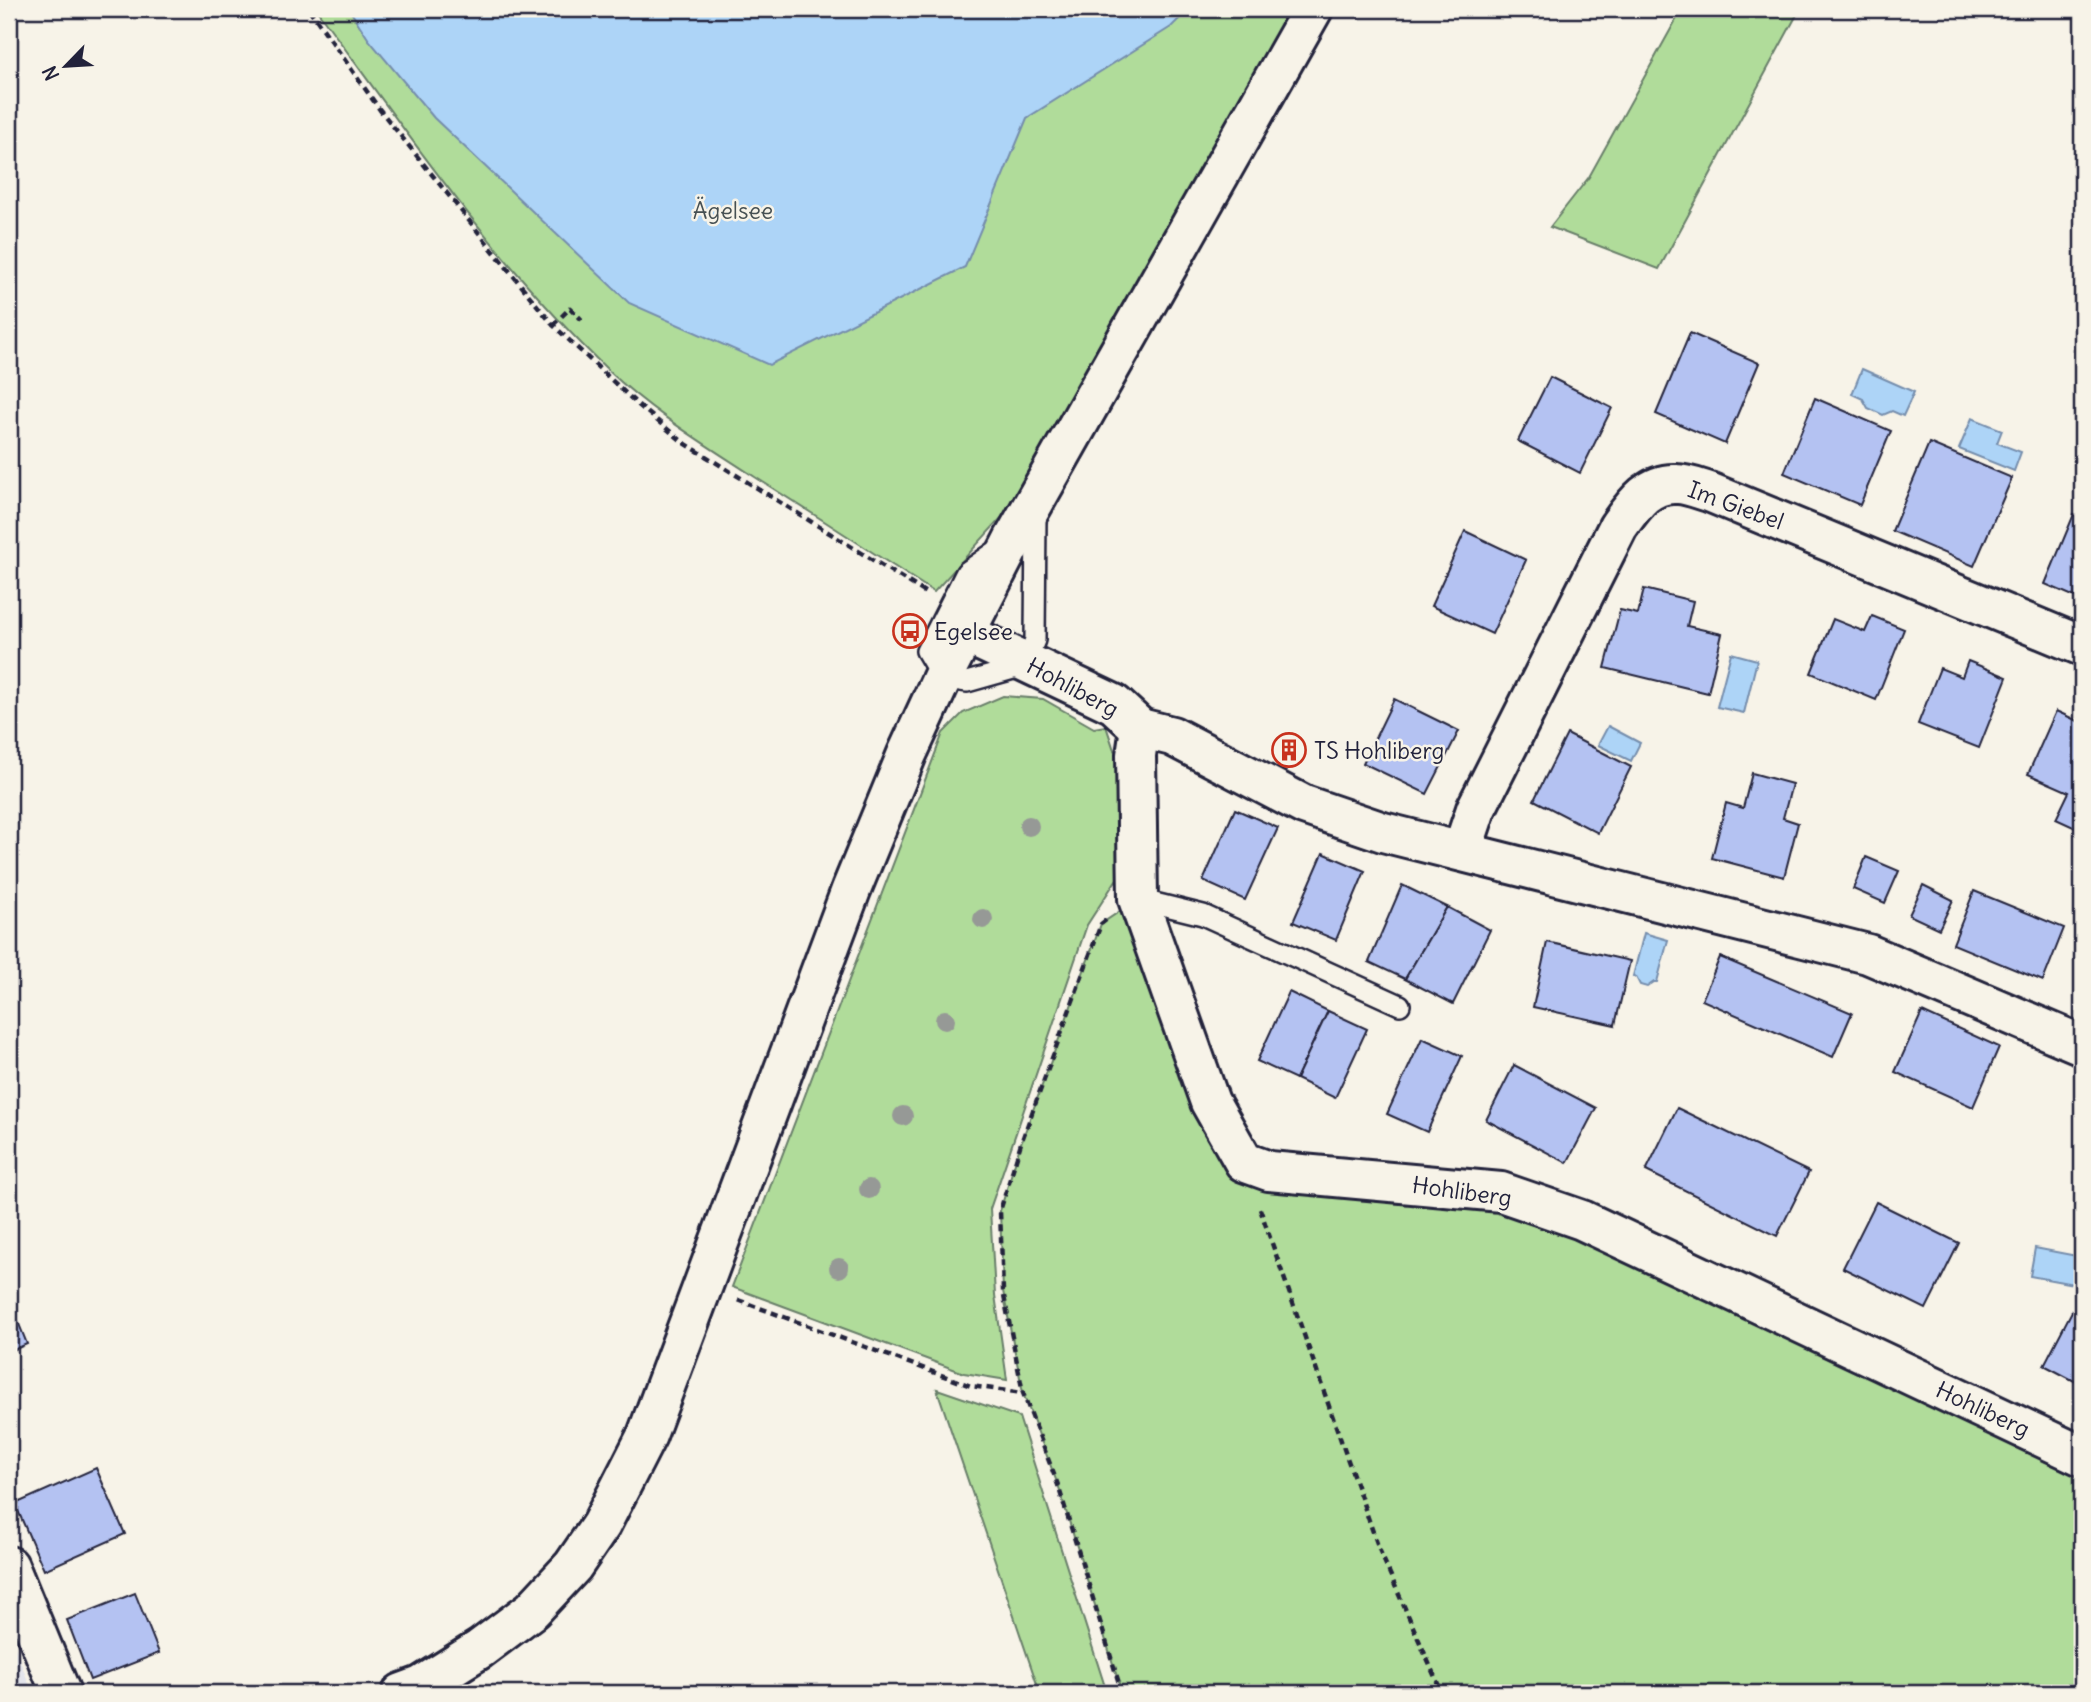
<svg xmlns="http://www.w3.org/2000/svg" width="2091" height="1702" viewBox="0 0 2091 1702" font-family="Delius,sans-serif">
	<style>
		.built { fill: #e3e4eb }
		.green { fill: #b0dc9a; stroke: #697f6a; stroke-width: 2 }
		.water { fill: #add4f7; stroke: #758dac; stroke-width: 2 }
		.building { fill: #b4c2f2; stroke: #22223b; stroke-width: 2 }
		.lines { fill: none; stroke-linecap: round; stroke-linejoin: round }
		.lane-casing { stroke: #22223b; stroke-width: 24 }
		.street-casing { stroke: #22223b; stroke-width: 44 }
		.secondary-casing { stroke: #22223b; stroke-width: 44 }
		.path { stroke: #22223b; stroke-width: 4.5; stroke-dasharray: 7 5; stroke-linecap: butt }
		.lane { stroke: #f7f3e8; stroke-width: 19 }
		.street { stroke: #f7f3e8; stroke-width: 38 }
		.secondary { stroke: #f7f3e8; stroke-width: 38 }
		.tree { fill: #969996 }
		.labels { text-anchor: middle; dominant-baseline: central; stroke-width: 5; stroke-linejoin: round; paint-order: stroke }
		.park-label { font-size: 23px; fill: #465053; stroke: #f7f3e8 }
		.street-label { font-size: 23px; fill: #22223b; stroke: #f7f3e8 }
		.poi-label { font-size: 23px; fill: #22223b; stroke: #f7f3e8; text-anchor: start }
	</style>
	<rect width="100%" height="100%" fill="#f7f3e8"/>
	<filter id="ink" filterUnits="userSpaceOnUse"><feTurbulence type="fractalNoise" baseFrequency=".0143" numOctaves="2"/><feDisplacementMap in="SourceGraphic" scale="14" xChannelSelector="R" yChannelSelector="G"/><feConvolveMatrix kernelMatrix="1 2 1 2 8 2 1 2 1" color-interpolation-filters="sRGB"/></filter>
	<g filter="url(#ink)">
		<!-- built -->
		<polygon class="built" points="9,1632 31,1689 33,1693 9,1693"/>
		<!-- green -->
		<g class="green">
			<path d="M316,9H1294L1022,495L934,592C874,553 815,515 755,477C705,444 653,413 609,371C497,264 407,133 316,9Z"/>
			<polygon points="1682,9 1800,9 1659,269 1550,227 1589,177"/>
			<polygon points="1003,696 1043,699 1094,728 1106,726 1121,771 1120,874 1087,925 990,1209 995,1295 1007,1380 964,1373 732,1287 943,733 963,713"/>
			<polygon points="1138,899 1244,1162 1501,1192 2082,1456 2082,1693 1122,1693 1058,1485 1023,1393 1003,1291 1000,1211 1021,1143 1101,924"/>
			<polygon points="937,1389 1019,1417 1107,1693 1040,1693"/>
		</g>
		<!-- water -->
		<g class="water">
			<polygon points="349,9 1189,9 1171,27 1027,118 965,267 769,365 629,303 434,118 369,40"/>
			<polygon points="1862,369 1914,392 1903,416 1892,411 1883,415 1868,408 1863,399 1852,394"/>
			<polygon points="1972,418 2002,430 1997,443 2021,452 2014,471 1959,449"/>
			<polygon points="1731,653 1757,660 1744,713 1717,707"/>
			<polygon points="1608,726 1640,743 1631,761 1598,745"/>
			<polygon points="1644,933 1668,940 1657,982 1654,982 1647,987 1640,985 1636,977 1633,976"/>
			<polygon points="2035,1248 2082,1257 2079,1285 2030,1276"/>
		</g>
		<!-- building -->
		<g class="building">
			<polygon points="1690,333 1759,363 1725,444 1656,414"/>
			<polygon points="1550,377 1612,408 1580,473 1518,441"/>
			<polygon points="1815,398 1891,431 1860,505 1784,473"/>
			<polygon points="1929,443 2012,478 1974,566 1892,531"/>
			<polygon points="2074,514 2082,518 2082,600 2045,584"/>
			<polygon points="1465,531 1526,560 1492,634 1431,606"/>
			<polygon points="1644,589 1693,601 1687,626 1722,634 1708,693 1605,668 1620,610 1638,614"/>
			<polygon points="1872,616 1904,629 1876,700 1811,673 1833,619 1865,632"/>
			<polygon points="1968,661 2007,677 1979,748 1918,724 1940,668 1962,677"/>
			<polygon points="1394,699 1459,731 1427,794 1363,763"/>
			<polygon points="2056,711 2082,723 2082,831 2056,819 2069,792 2028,774"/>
			<polygon points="1567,734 1631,767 1598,833 1534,800"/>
			<polygon points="1284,738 1301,748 1294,761 1277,751"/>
			<polygon points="1752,773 1792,784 1783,818 1798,823 1784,877 1712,858 1726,803 1743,808"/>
			<polygon points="1235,809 1278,828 1245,900 1203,881"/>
			<polygon points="1323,853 1365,871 1336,940 1293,922"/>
			<polygon points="1866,857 1899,871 1885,903 1853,889"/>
			<polygon points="1402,885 1447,907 1405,979 1369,962"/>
			<polygon points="1923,885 1953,900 1939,929 1909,915"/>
			<polygon points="1974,891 2064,928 2043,981 1953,944"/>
			<polygon points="1447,907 1490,930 1453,1004 1405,979"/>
			<polygon points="1547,942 1630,961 1615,1025 1533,1007"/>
			<polygon points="1720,957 1852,1013 1833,1057 1702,1000"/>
			<polygon points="1289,992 1328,1011 1296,1079 1257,1061"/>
			<polygon points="1328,1011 1367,1029 1335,1098 1296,1079"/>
			<polygon points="1922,1012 1999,1047 1973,1107 1895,1072"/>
			<polygon points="1422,1038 1462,1056 1427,1132 1387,1114"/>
			<polygon points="1514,1065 1596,1108 1567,1163 1486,1120"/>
			<polygon points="1677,1108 1809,1172 1777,1236 1646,1171"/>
			<polygon points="1876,1202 1959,1243 1926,1309 1843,1268"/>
			<polygon points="9,1299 27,1344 9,1352"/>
			<polygon points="2072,1311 2082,1316 2082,1385 2044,1365"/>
			<polygon points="96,1468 125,1534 44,1570 15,1504"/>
			<polygon points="135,1593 159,1653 90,1680 67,1620"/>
		</g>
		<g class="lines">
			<!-- lane casing -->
			<g class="lane-casing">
				<g id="lane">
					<polyline points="1000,548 966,572 926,651 942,678 967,682 1024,666 1035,640 1036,514"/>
					<polyline points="1138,899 1203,915 1400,1005"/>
				</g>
			</g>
			<!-- street casing -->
			<g class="street-casing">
				<g id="street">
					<polyline points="964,633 1114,704 1140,728 1172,736 1304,805 1383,832 1868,954 2082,1045"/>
					<polyline points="1140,728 1136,755 1138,899 1210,1102 1244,1162 1269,1171 1501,1192 1582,1220 2082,1456"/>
					<path d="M1462,851L1476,809L1618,527C1633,506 1648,482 1677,484C1687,484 1699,489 1709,492L2082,646"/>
					<polyline points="9,1566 61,1693"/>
				</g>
			</g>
			<!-- secondary casing -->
			<g class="secondary-casing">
				<polyline id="secondary" points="402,1693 421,1686 480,1649 532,1610 573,1566 601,1525 647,1435 851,890 907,754 942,678 1014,538 1313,9"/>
			</g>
			<!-- path -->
			<g class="path">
				<polyline points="309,9 380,110 553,325 636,403 683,442 926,593"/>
				<polyline points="553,325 570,308 582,320"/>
				<polyline points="1106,920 1101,924 1021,1143 1000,1211 1003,1291 1023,1393 1058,1485 1122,1693"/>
				<polyline points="1260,1209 1379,1549 1442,1693"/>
				<polyline points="738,1300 971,1386 1023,1393"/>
			</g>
			<!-- lane -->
			<use href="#lane" class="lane"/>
			<!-- street -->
			<use href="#street" class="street"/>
			<!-- secondary -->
			<use href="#secondary" class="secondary"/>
		</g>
		<!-- trees -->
		<g class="tree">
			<circle cx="1029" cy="826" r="10"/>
			<circle cx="983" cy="919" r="10"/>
			<circle cx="945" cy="1020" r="10"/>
			<circle cx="903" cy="1116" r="10"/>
			<circle cx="869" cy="1189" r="10"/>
			<circle cx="839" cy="1268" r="10"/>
		</g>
	</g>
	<!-- icons -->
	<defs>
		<g id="bus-ring" transform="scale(1.75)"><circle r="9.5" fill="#f7f3e8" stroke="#c8321e" stroke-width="1.5"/><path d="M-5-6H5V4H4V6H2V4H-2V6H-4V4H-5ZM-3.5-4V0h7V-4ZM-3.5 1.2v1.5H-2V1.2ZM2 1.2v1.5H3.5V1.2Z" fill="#c8321e"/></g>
		<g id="building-ring" transform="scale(1.75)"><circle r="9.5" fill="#f7f3e8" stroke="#c8321e" stroke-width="1.5"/><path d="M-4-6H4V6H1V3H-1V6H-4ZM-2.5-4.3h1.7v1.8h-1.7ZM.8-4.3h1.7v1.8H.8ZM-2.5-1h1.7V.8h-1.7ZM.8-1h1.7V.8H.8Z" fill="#c8321e"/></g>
	</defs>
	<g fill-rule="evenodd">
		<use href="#bus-ring" x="910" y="631"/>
		<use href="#building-ring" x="1289" y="750"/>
	</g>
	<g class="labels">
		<!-- park labels -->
		<g class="park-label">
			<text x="733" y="210">Ägelsee</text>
		</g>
		<!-- street labels -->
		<g class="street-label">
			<text transform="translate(1736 505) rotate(20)">Im Giebel</text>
			<text transform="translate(1073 687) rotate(28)">Hohliberg</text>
			<text transform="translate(1462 1191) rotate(8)">Hohliberg</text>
			<text transform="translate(1983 1409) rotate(25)">Hohliberg</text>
		</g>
		<!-- poi labels -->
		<g class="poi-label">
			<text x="934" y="631">Egelsee</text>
			<text x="1314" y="750">TS Hohliberg</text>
		</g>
	</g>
	<!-- margin -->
	<rect width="2091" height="1702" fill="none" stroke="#f7f3e8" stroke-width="35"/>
	<rect x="18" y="18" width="2056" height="1667" fill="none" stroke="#22223b" stroke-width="2.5" filter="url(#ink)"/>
	<!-- north arrow -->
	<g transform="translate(66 66) rotate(245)" stroke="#f7f3e8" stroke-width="5" paint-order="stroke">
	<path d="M0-5L12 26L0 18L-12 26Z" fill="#22223b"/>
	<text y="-10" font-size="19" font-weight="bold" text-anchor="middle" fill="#22223b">N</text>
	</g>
</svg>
